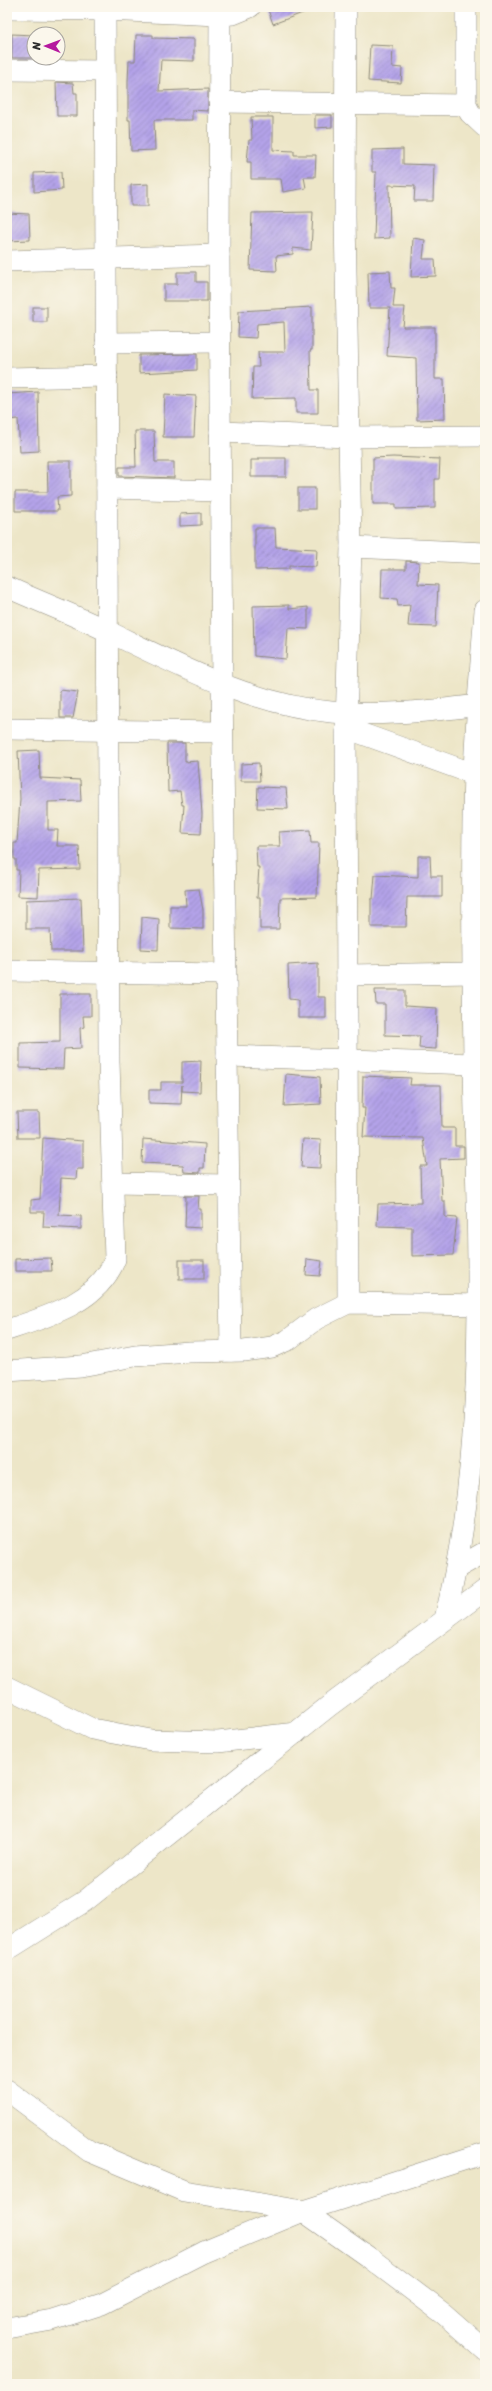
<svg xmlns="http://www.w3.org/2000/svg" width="492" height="2391" viewBox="0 0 492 2391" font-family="Sriracha,sans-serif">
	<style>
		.building { fill: url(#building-hatch) }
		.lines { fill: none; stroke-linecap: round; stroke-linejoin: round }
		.minor-casing { stroke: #8c887a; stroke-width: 22 }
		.minor { stroke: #fff; stroke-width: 21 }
	</style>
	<defs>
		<pattern id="building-hatch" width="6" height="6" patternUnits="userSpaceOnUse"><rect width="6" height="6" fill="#b4a3e9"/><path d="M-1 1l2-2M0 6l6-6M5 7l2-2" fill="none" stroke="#9385bd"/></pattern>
	</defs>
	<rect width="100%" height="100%" fill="#fbf7ec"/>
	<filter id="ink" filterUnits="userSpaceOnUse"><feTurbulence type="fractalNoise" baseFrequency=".025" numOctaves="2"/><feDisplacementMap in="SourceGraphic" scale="8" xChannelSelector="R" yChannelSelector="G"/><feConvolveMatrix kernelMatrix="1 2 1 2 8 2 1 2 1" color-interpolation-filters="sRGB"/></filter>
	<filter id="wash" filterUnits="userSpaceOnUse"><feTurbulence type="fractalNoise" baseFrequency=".012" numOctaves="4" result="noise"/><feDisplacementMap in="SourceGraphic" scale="16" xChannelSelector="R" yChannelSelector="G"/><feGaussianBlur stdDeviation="0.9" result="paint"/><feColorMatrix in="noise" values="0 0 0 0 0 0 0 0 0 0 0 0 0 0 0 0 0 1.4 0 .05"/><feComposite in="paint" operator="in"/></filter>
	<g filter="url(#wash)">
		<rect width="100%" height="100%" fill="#ede6c8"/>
		<g id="blocks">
			<!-- building -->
			<g class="building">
				<polygon points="267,7 315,7 316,8 273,24"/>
				<polygon points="12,34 34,35 34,58 12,58"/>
				<polygon points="136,35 153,35 153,38 194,39 194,61 161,60 159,91 208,89 208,111 192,110 192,120 154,120 155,150 131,151 130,120 128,120 128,81 129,61 135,61"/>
				<polygon points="370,45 393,46 392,67 402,68 401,83 368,81"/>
				<polygon points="56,82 73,83 74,93 77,93 77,116 57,116"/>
				<polygon points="315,115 332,115 332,127 315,128"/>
				<polygon points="251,117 273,117 273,150 294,151 294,155 316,155 315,177 304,177 306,188 283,192 281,179 251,179 251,162 247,162 249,140 252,140"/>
				<polygon points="403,149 403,164 434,165 433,201 414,201 415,186 389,185 390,238 374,239 376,172 372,172 372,150"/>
				<polygon points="61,172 62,190 34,192 34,173"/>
				<polygon points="148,184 148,206 131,206 131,185"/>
				<polygon points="313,212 311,250 293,248 293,254 276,256 277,271 250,270 252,213"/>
				<polygon points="7,213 29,214 30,240 7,241"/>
				<polygon points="413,238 425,240 423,259 435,259 436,276 411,277"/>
				<polygon points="390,271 391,288 395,288 393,307 405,307 403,327 435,327 435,379 444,379 445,419 417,420 416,358 387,356 390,308 369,308 368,272"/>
				<polygon points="177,272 196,272 196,282 207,282 207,301 164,301 164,284 177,284"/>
				<rect x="33" y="307" width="14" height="15"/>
				<polygon points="312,307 312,350 310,350 311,390 318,390 318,413 296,413 296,398 252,399 253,367 259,367 258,352 285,352 284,322 257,324 256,338 238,337 239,311"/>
				<polygon points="197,354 197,370 139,373 139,355"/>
				<polygon points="38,392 39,451 20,452 18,419 7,420 7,394"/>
				<polygon points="165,394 196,396 194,437 163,437"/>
				<polygon points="135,431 154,431 155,462 174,462 174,478 119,476 119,467 136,467"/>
				<polygon points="393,457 440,459 439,479 435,479 435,508 396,509 396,504 373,504 373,458"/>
				<polygon points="259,458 286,458 286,477 251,477 251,460 259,460"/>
				<polygon points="47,461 71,461 71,496 57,497 58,511 15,511 15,492 48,492"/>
				<rect x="298" y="488" width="17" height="21"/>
				<polygon points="201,513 201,525 180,526 180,514"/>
				<polygon points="255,528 275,528 276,547 317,549 316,567 289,566 289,569 255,570"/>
				<polygon points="406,561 419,562 418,584 438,585 436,627 408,626 410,605 398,606 397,599 381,598 382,569 406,569"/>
				<polygon points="289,605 289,609 308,607 308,629 288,628 286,659 254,656 253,606"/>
				<polygon points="60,690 78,692 73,718 60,718"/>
				<polygon points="167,743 185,743 185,762 198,761 202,814 201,834 182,833 184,805 182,805 180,791 168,792"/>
				<polygon points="39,750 40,778 80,780 81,801 48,802 48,830 58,830 57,846 79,846 80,869 39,870 38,897 18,896 19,870 16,870 16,859 14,859 14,843 17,843 20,799 18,751"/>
				<polygon points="259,763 260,781 241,781 241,764"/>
				<polygon points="258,787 286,788 288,809 257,808"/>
				<polygon points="310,830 311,843 319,843 317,897 280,898 279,929 260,929 260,898 257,898 259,867 257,867 256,846 280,846 279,832"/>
				<polygon points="418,856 430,856 431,876 442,876 442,897 407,897 406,927 371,927 371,899 373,899 375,875 418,877"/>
				<polygon points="199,889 203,910 203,929 170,928 170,906 186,906 185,890"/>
				<polygon points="81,898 83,951 51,951 50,929 26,929 26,900"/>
				<polygon points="142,917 159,919 158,950 141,949"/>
				<polygon points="318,963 318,997 326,997 326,1018 298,1018 298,1000 289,999 288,965"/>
				<polygon points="375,990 405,990 405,1006 437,1008 436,1049 419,1048 420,1036 385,1035 385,1004 376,1004"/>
				<polygon points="60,994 91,994 91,1016 83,1016 84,1027 80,1028 81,1048 64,1049 63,1069 20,1068 20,1043 60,1042"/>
				<polygon points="201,1061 200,1092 182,1091 182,1085 181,1104 149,1103 149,1090 161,1090 161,1082 182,1082 182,1062"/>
				<polygon points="286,1074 320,1077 321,1104 284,1106"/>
				<polygon points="363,1076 411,1078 410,1085 441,1085 442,1128 455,1128 455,1146 464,1146 464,1158 440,1159 442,1201 445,1201 445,1217 457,1218 453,1255 412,1256 412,1227 377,1226 378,1204 421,1203 420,1166 427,1166 423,1138 363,1137 365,1108 362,1108"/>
				<polygon points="17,1112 39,1112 40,1138 18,1138"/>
				<polygon points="43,1138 83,1141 83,1169 77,1169 76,1179 61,1178 59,1215 81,1216 81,1229 43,1227 44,1212 31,1212 31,1200 40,1199"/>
				<polygon points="143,1139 205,1144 204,1168 200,1168 200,1173 184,1172 183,1165 142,1163"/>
				<polygon points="303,1139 321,1140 320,1168 301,1167"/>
				<polygon points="183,1196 199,1196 198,1209 201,1209 201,1228 185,1227 186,1197"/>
				<polygon points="51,1258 52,1271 15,1271 15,1259"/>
				<polygon points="307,1259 322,1261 320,1276 306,1275"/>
				<rect x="179" y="1260" width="25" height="19"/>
			</g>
		</g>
	</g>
	<g filter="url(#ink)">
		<use href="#blocks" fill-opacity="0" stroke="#8c887a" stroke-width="1"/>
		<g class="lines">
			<!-- minor casing -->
			<g class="minor-casing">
				<g id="minor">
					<polyline points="220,7 219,255 222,685 231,1351"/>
					<polyline points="346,7 345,217 351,547 346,728 348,1303"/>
					<polyline points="466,7 466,105 470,113 485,127"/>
					<polyline points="7,9 105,10 219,15 233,14 250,7"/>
					<polyline points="7,70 105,71"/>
					<polyline points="219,102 466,105"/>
					<polyline points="7,261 219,255"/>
					<polyline points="106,343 219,342"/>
					<polyline points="7,378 107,376"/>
					<polyline points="220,432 349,437 485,436"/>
					<polyline points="107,488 220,491"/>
					<polyline points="351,547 485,553"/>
					<path d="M7,587C40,602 75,615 107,631C178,665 250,704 331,712C379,716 437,711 485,704"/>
					<polyline points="346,728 485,778"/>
					<polyline points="7,729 222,732"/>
					<polyline points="7,971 225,974"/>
					<polyline points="347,975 474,973"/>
					<polyline points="227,1056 474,1064"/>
					<polyline points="113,1183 228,1185"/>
					<path d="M7,1330C47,1317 99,1302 115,1259L109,1061L105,7"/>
					<polyline points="7,1371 81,1366 135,1356 189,1352 244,1351 272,1347 288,1340 316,1319 348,1303 485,1305"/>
					<polyline points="457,1568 485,1552"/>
					<path d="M445,1619C490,1434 477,1251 474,1063C473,966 471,869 474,773C476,718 481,664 485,610"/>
					<polyline points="7,1687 92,1729 151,1740 218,1742 296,1733"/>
					<polyline points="7,1950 85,1901 329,1706 485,1590"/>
					<polyline points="7,2090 89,2151 184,2191 303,2211 371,2259 444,2314 485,2350"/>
					<polyline points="7,2328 52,2320 102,2304 204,2252 303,2211 485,2153"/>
				</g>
			</g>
			<!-- minor -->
			<use href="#minor" class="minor"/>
		</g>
	</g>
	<!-- margin -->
	<rect width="492" height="2391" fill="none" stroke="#fbf7ec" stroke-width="24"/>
	<!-- north arrow -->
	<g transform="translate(46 46) rotate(271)"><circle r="19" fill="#fbf7ec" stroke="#a8a59f"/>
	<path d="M0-3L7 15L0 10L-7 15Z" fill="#b5179e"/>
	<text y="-6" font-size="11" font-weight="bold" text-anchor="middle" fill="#2b2b2b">N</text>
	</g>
</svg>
